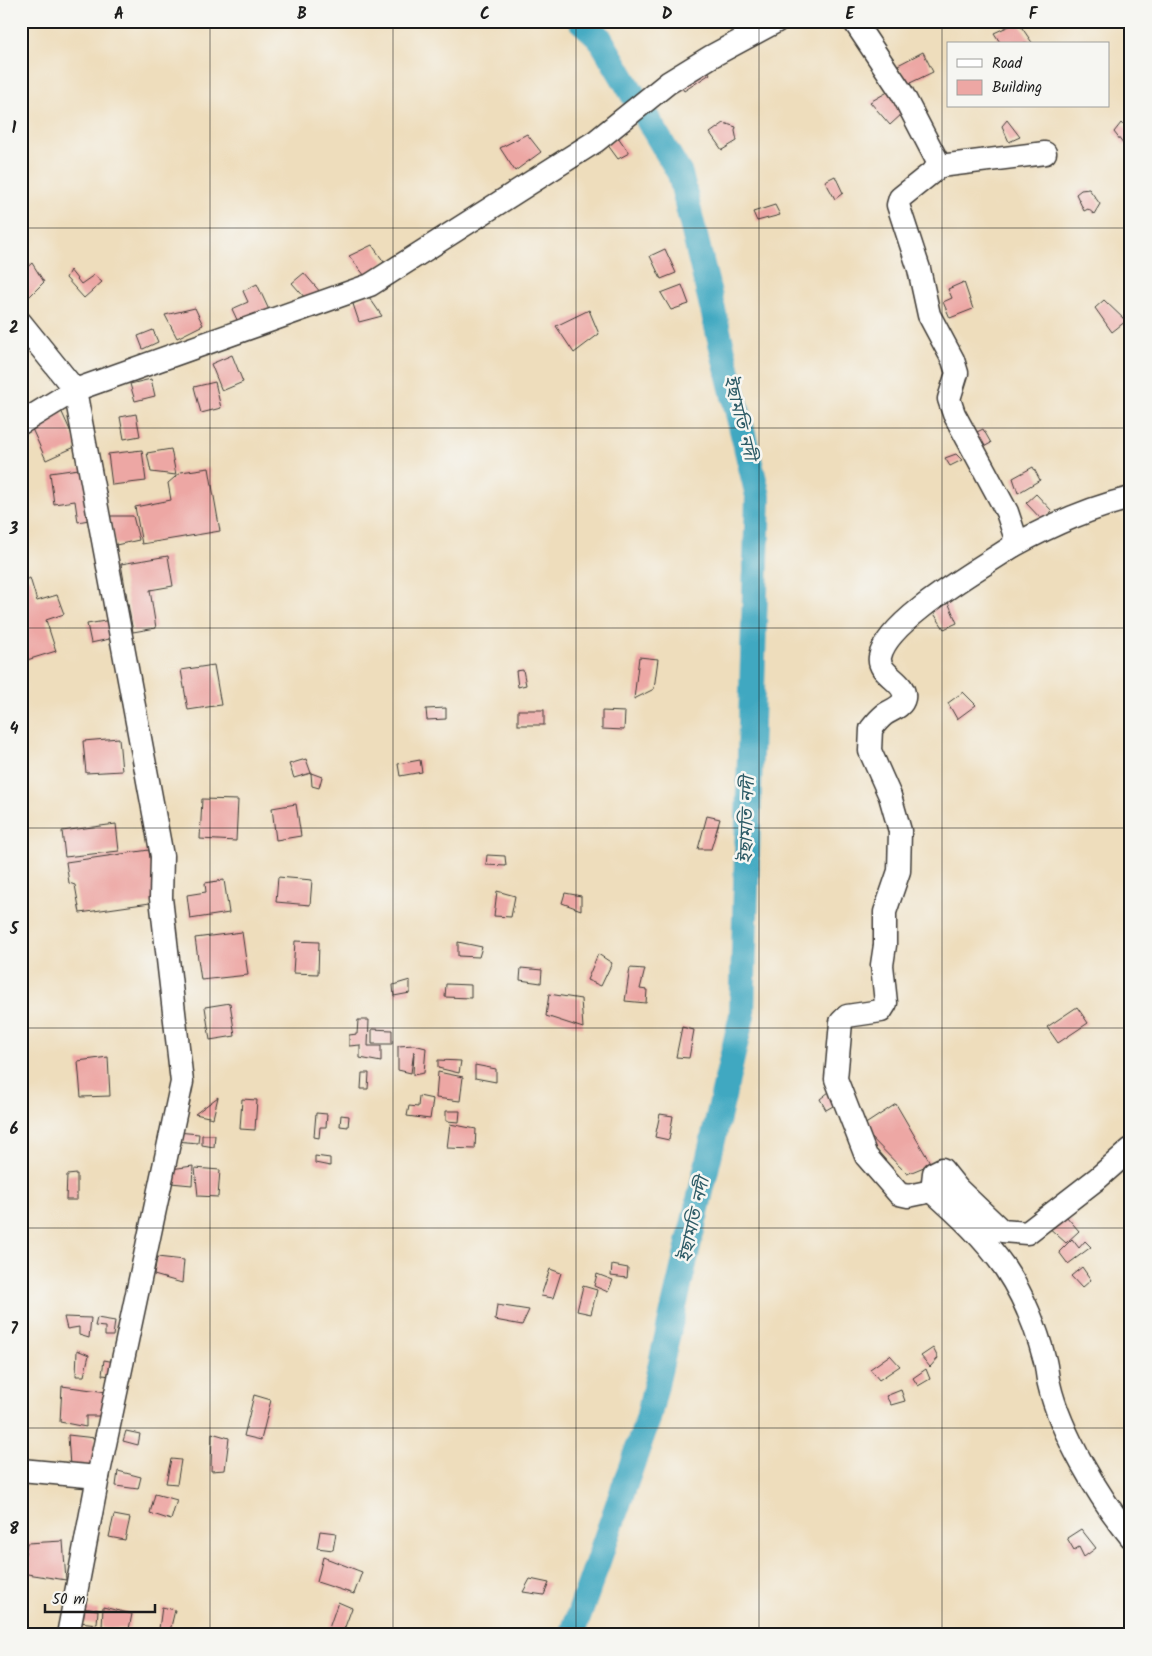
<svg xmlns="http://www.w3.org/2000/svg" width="1152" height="1656" viewBox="0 0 1152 1656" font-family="Kalam,'Noto Sans Bengali',sans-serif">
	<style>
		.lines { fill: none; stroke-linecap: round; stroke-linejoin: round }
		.river { stroke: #41a8c1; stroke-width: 26 }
		.building { fill: #eda7a4 }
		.minor-casing { stroke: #3c3934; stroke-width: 25 }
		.minor { stroke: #fff; stroke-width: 22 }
		.grid { fill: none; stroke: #1c1c1c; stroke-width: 1; stroke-opacity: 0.55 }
		.labels { text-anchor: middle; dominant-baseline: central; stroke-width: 5; stroke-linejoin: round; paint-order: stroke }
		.water-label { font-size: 18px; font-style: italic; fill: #2d5b66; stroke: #f6f6f2 }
		.neatline { fill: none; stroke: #1c1c1c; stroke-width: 2 }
		.grid-label { font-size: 16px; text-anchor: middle; font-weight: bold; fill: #1c1c1c }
	</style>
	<rect width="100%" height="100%" fill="#f6f6f2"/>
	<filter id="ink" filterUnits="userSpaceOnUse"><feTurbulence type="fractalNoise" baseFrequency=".02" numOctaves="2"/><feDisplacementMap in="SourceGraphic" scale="10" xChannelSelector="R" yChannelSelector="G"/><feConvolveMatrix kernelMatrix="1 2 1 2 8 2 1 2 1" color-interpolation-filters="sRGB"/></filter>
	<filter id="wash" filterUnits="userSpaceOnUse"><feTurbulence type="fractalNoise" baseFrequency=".0096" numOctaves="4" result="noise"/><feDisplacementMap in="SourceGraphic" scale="20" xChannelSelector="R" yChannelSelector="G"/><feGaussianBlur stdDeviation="1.12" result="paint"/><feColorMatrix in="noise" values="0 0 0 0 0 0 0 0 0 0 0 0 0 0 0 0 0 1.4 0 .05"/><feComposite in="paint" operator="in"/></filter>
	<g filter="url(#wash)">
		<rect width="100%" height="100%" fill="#eeddbc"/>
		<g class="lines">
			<!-- river -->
			<polyline class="river" points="572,1635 648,1419 742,1015 758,496 680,174 599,37 581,21"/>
		</g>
		<g id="blocks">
			<!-- building -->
			<g class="building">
				<polygon points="1018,22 1033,44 1001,44 994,33"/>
				<polygon points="923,52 933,72 908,84 898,65"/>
				<polygon points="704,64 710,74 684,91 677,80"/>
				<polygon points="893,89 903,113 890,125 870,102"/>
				<polygon points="1007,120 1020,137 1009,142 1002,126"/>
				<polygon points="724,123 736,127 735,131 737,141 722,150 710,133"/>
				<polygon points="1121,123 1131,133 1131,144 1124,145 1114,132"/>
				<polygon points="527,134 541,152 515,171 500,148"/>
				<polygon points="618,137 629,153 618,159 607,144"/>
				<polygon points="835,176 843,193 835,199 825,181"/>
				<polygon points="1089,189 1100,204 1094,214 1088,209 1084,211 1076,194 1081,190"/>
				<polygon points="775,205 780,215 757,221 753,212"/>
				<polygon points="372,245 384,262 365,276 349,256"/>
				<polygon points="665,249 676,273 661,279 650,256"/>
				<polygon points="32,263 44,282 21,305 21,273"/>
				<polygon points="70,270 81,284 94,275 102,282 84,298 66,278"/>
				<polygon points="304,273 321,293 306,299 292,283"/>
				<polygon points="964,282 973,309 950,318 943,302 952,298 948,289"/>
				<polygon points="257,284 269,310 239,324 232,309 248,302 243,291"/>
				<polygon points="682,285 689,304 671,310 661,293"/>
				<polygon points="367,294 382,316 359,322 353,304"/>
				<polygon points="1104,300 1126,321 1112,332 1095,308"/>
				<polygon points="195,308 203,325 177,338 165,315"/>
				<polygon points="589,310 599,334 574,353 556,326"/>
				<polygon points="153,330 158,342 143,349 138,336"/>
				<polygon points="232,355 243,382 222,391 211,364"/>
				<polygon points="151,379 155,396 135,401 130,384"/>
				<polygon points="215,382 221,408 201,413 194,387"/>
				<polygon points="60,408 77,446 46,460 29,422"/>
				<polygon points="136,414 140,436 124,439 120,417"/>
				<polygon points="983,429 991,443 980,449 973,434"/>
				<polygon points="171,449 176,475 151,472 147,453"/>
				<polygon points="142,450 146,481 112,485 108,454"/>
				<polygon points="956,454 962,460 950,466 945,458"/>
				<polygon points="1033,467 1040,480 1018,493 1013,478"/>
				<polygon points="86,468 94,519 78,522 75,501 54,504 50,473"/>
				<polygon points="209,468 220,531 142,544 135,507 171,500 168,483 181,472"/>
				<polygon points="1036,494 1052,511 1042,520 1026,503"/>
				<polygon points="109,516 133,516 139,540 116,545"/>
				<polygon points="168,556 173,586 150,590 156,628 133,632 121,564"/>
				<polygon points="30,578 37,601 57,595 64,614 46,620 56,651 27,660 21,641 21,581"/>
				<polygon points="948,602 957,623 944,629 931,609"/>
				<polygon points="111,620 114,638 91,643 87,624"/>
				<polygon points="639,657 658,659 654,689 634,699"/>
				<polygon points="214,665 221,705 188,710 181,670"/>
				<polygon points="523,670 526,685 518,687 516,671"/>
				<polygon points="963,692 976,705 957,719 948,703"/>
				<polygon points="446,708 446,719 427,720 426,709"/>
				<rect x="518" y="710" width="26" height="15"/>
				<polygon points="602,711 625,712 624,730 602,729"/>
				<polygon points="119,738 122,771 86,773 83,741"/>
				<polygon points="306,759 311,773 294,778 289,764"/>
				<polygon points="420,760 422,772 400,776 398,764"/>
				<polygon points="311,773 322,777 319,788 312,786"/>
				<polygon points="202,799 238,800 236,841 200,839"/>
				<polygon points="296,804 301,836 276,840 272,808"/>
				<polygon points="707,816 720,819 711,849 698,849"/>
				<polygon points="116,824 119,851 65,857 62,831"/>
				<polygon points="149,850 157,902 80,913 75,885 69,883 66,862"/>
				<polygon points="487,855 505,856 506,866 486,865"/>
				<polygon points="278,877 312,880 310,905 276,902"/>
				<polygon points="224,880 229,913 190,919 187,895 206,892 205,883"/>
				<polygon points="497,891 515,896 511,917 494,916"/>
				<polygon points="565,893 581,896 581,910 562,903"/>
				<polygon points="242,932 248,975 201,980 195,938"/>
				<polygon points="295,941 319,942 318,974 293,973"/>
				<polygon points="458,942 482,947 479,957 458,956"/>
				<polygon points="598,954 612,963 601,986 587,980"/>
				<polygon points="521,968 542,970 541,983 520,980"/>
				<polygon points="630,968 645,969 640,989 647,990 646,1003 625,1001"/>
				<polygon points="410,980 410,993 394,996 393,985"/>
				<polygon points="446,984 471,985 471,998 445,997"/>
				<polygon points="549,994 581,999 583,1028 546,1016"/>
				<polygon points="230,1003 235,1036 210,1040 205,1007"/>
				<polygon points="1077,1007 1088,1023 1058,1043 1047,1027"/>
				<polygon points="358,1020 369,1020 368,1046 381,1046 381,1062 360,1058 360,1045 349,1046 349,1035 357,1034"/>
				<polygon points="682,1027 694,1030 689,1058 676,1057"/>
				<polygon points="372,1029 392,1030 392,1044 372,1044"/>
				<polygon points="414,1045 426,1048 424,1073 413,1075 414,1051 411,1073 398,1070 398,1046"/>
				<polygon points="108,1057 110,1096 81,1097 78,1061"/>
				<polygon points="438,1060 461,1061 459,1073 438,1068"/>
				<polygon points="475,1065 496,1069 496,1082 475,1078"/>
				<polygon points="438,1072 463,1077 460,1101 436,1098"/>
				<polygon points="362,1073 369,1073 368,1089 361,1089"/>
				<polygon points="834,1088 842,1101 826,1110 820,1099"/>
				<polygon points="419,1096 433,1099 430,1119 407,1116 409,1106 418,1107"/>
				<polygon points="218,1097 213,1118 195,1114"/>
				<polygon points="242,1099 257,1100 255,1130 240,1129"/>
				<polygon points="896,1104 931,1164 907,1174 861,1127"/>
				<polygon points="446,1111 460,1111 459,1122 446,1121"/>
				<polygon points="316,1113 327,1114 326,1127 320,1127 319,1138 314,1137"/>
				<polygon points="660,1114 673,1116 669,1140 655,1137"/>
				<polygon points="341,1115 349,1116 348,1127 340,1126"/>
				<polygon points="450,1124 476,1129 475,1149 447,1148"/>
				<polygon points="177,1132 199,1134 198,1143 176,1141"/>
				<polygon points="202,1135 215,1135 214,1147 202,1145"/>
				<polygon points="315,1156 330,1158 330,1166 315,1163"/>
				<polygon points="193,1166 192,1185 160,1182 163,1170"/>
				<polygon points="195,1168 220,1170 218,1197 198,1196"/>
				<polygon points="77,1174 77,1200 66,1200 67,1175"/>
				<polygon points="1060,1209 1079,1231 1066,1243 1047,1226"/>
				<polygon points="1072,1239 1079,1248 1085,1241 1091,1247 1068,1264 1059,1252"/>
				<polygon points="157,1257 184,1260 182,1283 154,1275"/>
				<polygon points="612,1265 628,1268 627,1278 611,1276"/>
				<polygon points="1082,1267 1091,1280 1082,1288 1071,1276"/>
				<polygon points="550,1269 561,1273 553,1298 541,1296"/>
				<polygon points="597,1274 613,1280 608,1292 594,1286"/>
				<polygon points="583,1286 597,1290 591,1314 577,1311"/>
				<polygon points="497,1305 529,1310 522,1325 495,1320"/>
				<polygon points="64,1317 91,1318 89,1338 79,1335 79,1327 67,1329"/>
				<polygon points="97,1318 115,1321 113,1336 105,1336 105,1327 95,1326"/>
				<polygon points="933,1348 938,1358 930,1367 921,1356"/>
				<polygon points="77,1350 89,1355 84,1376 76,1376"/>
				<polygon points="890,1355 900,1366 879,1380 870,1369"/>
				<polygon points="104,1360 115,1362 112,1376 102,1375"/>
				<polygon points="926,1369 930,1379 918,1386 913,1378"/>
				<polygon points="62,1386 107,1392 102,1416 86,1416 86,1427 60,1422"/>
				<polygon points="901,1390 905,1401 891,1405 886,1396"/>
				<polygon points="254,1395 271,1400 261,1440 244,1436"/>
				<polygon points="126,1431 140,1434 138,1445 123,1441"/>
				<polygon points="212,1433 229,1438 225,1470 211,1471"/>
				<polygon points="68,1435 95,1438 94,1467 70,1467"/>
				<polygon points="171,1459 181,1460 177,1484 166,1483"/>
				<polygon points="118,1471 141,1477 138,1489 116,1486"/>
				<polygon points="155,1494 177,1500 171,1520 150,1513"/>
				<polygon points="114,1515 130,1518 125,1540 109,1537"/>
				<polygon points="1081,1529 1096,1548 1084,1557 1079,1547 1074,1550 1067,1538"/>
				<polygon points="320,1531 336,1533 333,1550 317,1548"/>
				<polygon points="63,1541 66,1580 21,1573 27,1543"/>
				<polygon points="323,1557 362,1572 354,1594 317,1582"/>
				<polygon points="530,1579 549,1583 544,1595 523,1592"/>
				<polygon points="338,1602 352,1608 342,1635 334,1635 328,1631"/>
				<polygon points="103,1607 132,1614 129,1629 102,1628"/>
				<polygon points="162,1607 175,1610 170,1631 159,1629"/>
				<polygon points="80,1608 98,1610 97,1624 79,1622"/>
			</g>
		</g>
	</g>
	<g filter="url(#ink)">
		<use href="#blocks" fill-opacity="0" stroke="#3c3934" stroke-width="1"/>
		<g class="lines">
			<!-- minor casing -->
			<g class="minor-casing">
				<g id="minor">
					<polyline points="854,21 902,93 940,166 1045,153"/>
					<polyline points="21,323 75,390 162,856 161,898 182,1082 98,1477 68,1635"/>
					<polyline points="21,423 75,390 370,285 596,141 668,83 712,56 777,21"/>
					<path d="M1013,546C1051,525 1088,508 1131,498"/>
					<path d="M932,1191L908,1196L899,1194L866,1156L836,1079L841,1022L847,1016L881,1011L886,1003L882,965L885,945V912L899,871L900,831L890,796L870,751L871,729C875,724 879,719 884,715C890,710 902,708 904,698C907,681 877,675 880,657C887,620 981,568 1013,546L1015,536L1007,512L954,414L949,399L957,373L953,360L929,315L919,269L898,205L900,198L940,166"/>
					<path d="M932,1191C959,1215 984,1238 1005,1268C1023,1295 1037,1330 1045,1361C1047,1369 1047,1377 1049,1384C1060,1432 1099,1498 1131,1537"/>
					<polyline points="932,1191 934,1173 942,1169 958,1189 1002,1231 1027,1233 1098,1178 1131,1149"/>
					<polyline points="21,1470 98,1477"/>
				</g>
			</g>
			<!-- minor -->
			<use href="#minor" class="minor"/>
		</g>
	</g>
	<!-- grid -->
	<path class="grid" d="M210,21V1635M393,21V1635M576,21V1635M759,21V1635M942,21V1635M21,228H1131M21,428H1131M21,628H1131M21,828H1131M21,1028H1131M21,1228H1131M21,1428H1131"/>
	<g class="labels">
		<!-- water labels -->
		<g class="water-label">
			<text transform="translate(739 418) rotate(76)">ইছামতি নদী</text>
			<text transform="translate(748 820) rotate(-88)">ইছামতি নদী</text>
			<text transform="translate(695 1220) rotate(-77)">ইছামতি নদী</text>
		</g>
	</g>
	<!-- margin -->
	<rect width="1152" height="1656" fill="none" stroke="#f6f6f2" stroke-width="55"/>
	<!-- legend -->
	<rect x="947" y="42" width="162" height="65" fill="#f6f6f2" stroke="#9f9f9c"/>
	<rect x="957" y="59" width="25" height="8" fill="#ffffff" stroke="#9f9f9c"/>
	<text x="992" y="68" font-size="15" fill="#1c1c1c">Road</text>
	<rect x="957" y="80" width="25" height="15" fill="#eda7a4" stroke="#9f9f9c"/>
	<text x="992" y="92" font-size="15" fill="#1c1c1c">Building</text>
	<!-- scale -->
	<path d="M45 1604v8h110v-8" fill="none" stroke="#1c1c1c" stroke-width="2.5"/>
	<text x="52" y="1604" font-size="15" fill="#1c1c1c" stroke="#f6f6f2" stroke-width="4" paint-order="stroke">50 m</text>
	<rect x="28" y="28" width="1096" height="1600" class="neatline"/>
	<g class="grid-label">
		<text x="119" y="19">A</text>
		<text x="302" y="19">B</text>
		<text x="485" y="19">C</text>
		<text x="667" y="19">D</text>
		<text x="850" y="19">E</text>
		<text x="1033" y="19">F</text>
		<text x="14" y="133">1</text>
		<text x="14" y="333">2</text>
		<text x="14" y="534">3</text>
		<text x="14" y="734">4</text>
		<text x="14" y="934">5</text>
		<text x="14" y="1134">6</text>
		<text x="14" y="1334">7</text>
		<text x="14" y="1534">8</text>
	</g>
</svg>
